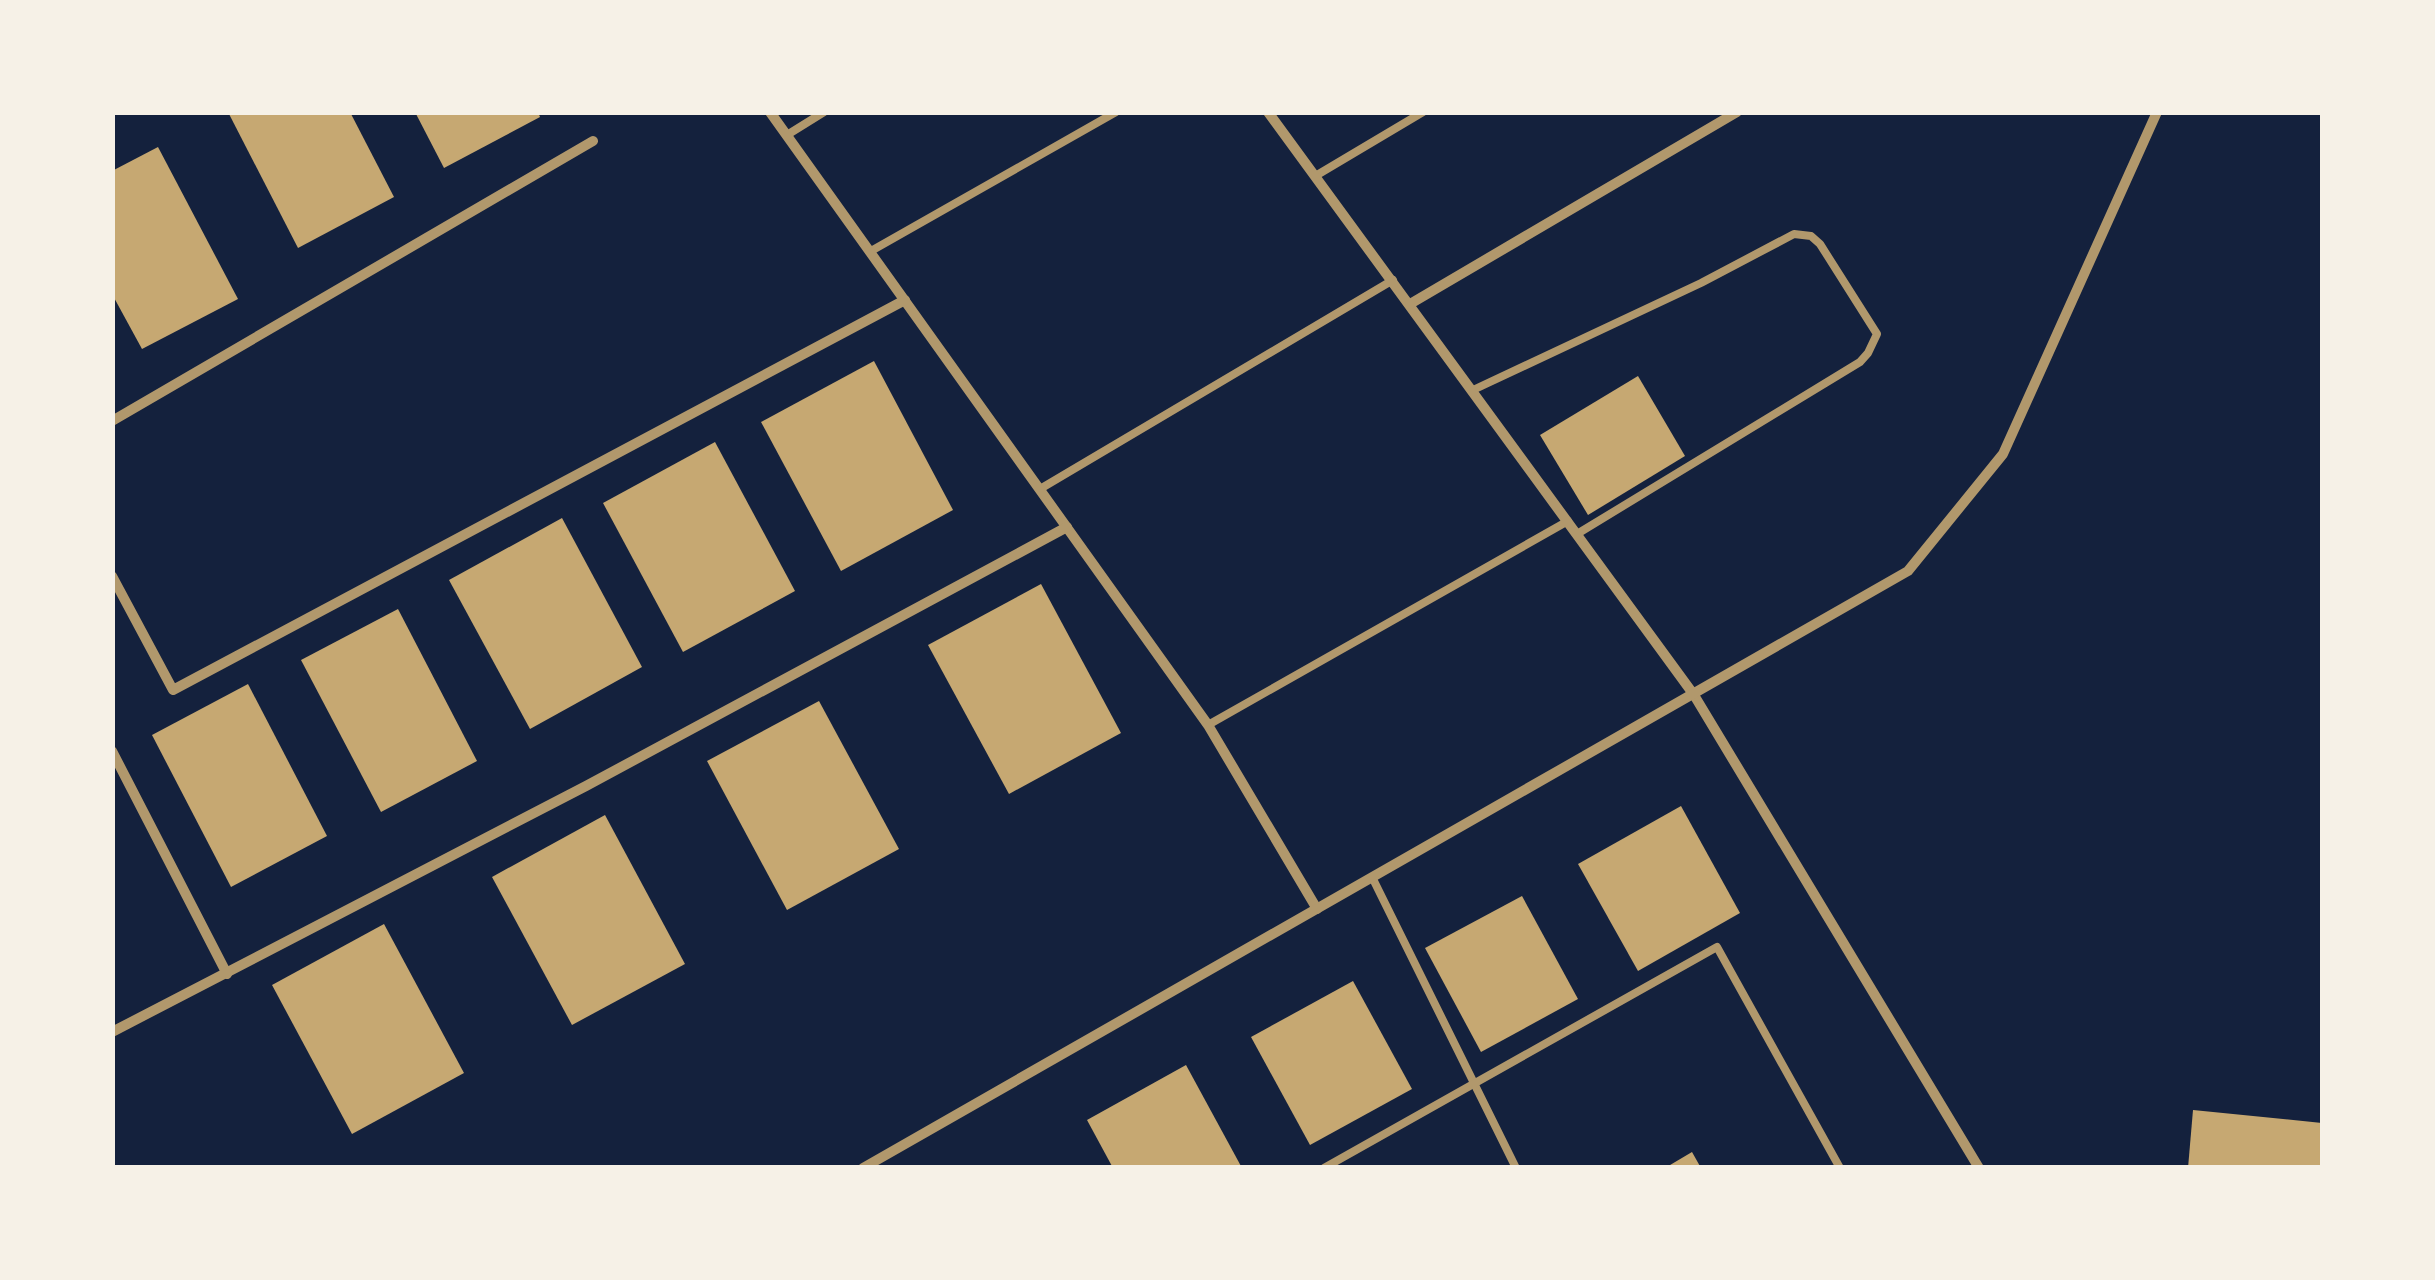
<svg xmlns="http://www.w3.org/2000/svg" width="2435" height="1280" viewBox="0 0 2435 1280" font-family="'IBM Plex Serif',serif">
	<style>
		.building { fill: #c6a872 }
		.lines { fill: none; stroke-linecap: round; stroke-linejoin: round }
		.service { stroke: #b1986c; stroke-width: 8 }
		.minor { stroke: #b1986c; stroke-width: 10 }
	</style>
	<rect width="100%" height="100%" fill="#14213d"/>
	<!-- building -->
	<g class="building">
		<polygon points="228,112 350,112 394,197 298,248"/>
		<polygon points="415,112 538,112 540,117 444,168"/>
		<polygon points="158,147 238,299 142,349 112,294 112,171"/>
		<polygon points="874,361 953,510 841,571 761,422"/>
		<polygon points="1638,376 1685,456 1588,515 1540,435"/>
		<polygon points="715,442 795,591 683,652 603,503"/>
		<polygon points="562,518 642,667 530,729 449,580"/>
		<polygon points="1041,584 1121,733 1009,794 928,645"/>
		<polygon points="398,609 477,761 381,812 301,660"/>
		<polygon points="248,684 327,836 231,887 152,735"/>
		<polygon points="819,701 899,849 787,910 707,761"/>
		<polygon points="1681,806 1740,913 1638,971 1578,864"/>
		<polygon points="605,815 685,964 572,1025 492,877"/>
		<polygon points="1522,896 1578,999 1481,1052 1425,948"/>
		<polygon points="384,924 464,1073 352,1134 272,985"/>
		<polygon points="1353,981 1412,1089 1310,1145 1251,1037"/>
		<polygon points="1186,1065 1242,1168 1113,1168 1087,1120"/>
		<polygon points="2193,1110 2322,1123 2322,1168 2188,1168"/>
		<polygon points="1692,1152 1701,1168 1665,1168"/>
	</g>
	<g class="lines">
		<!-- service -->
		<g class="service">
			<polyline points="787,135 824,112"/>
			<polyline points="1317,175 1423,112"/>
			<polyline points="871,251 1116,112"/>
			<polyline points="1473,390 1701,283 1794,234 1811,236 1820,244 1877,334 1868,353 1860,362 1577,534"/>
			<polyline points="1040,489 1393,280"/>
			<polyline points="1208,725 1568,521"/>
			<polyline points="1373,879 1516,1168"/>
			<polyline points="1324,1168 1717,947 1840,1168"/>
		</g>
		<!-- minor -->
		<g class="minor">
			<polyline points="770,112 1208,725 1317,909"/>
			<polyline points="1268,112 1694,695 1979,1168"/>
			<polyline points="1410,304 1737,112"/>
			<polyline points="112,421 593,141"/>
			<polyline points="112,576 173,690 905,300"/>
			<polyline points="112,751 227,974"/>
			<polyline points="112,1032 586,786 1067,527"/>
			<polyline points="863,1168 1908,571 2003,454 2157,112"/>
		</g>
	</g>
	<!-- border -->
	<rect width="2435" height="1280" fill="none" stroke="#f6f1e7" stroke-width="230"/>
</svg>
